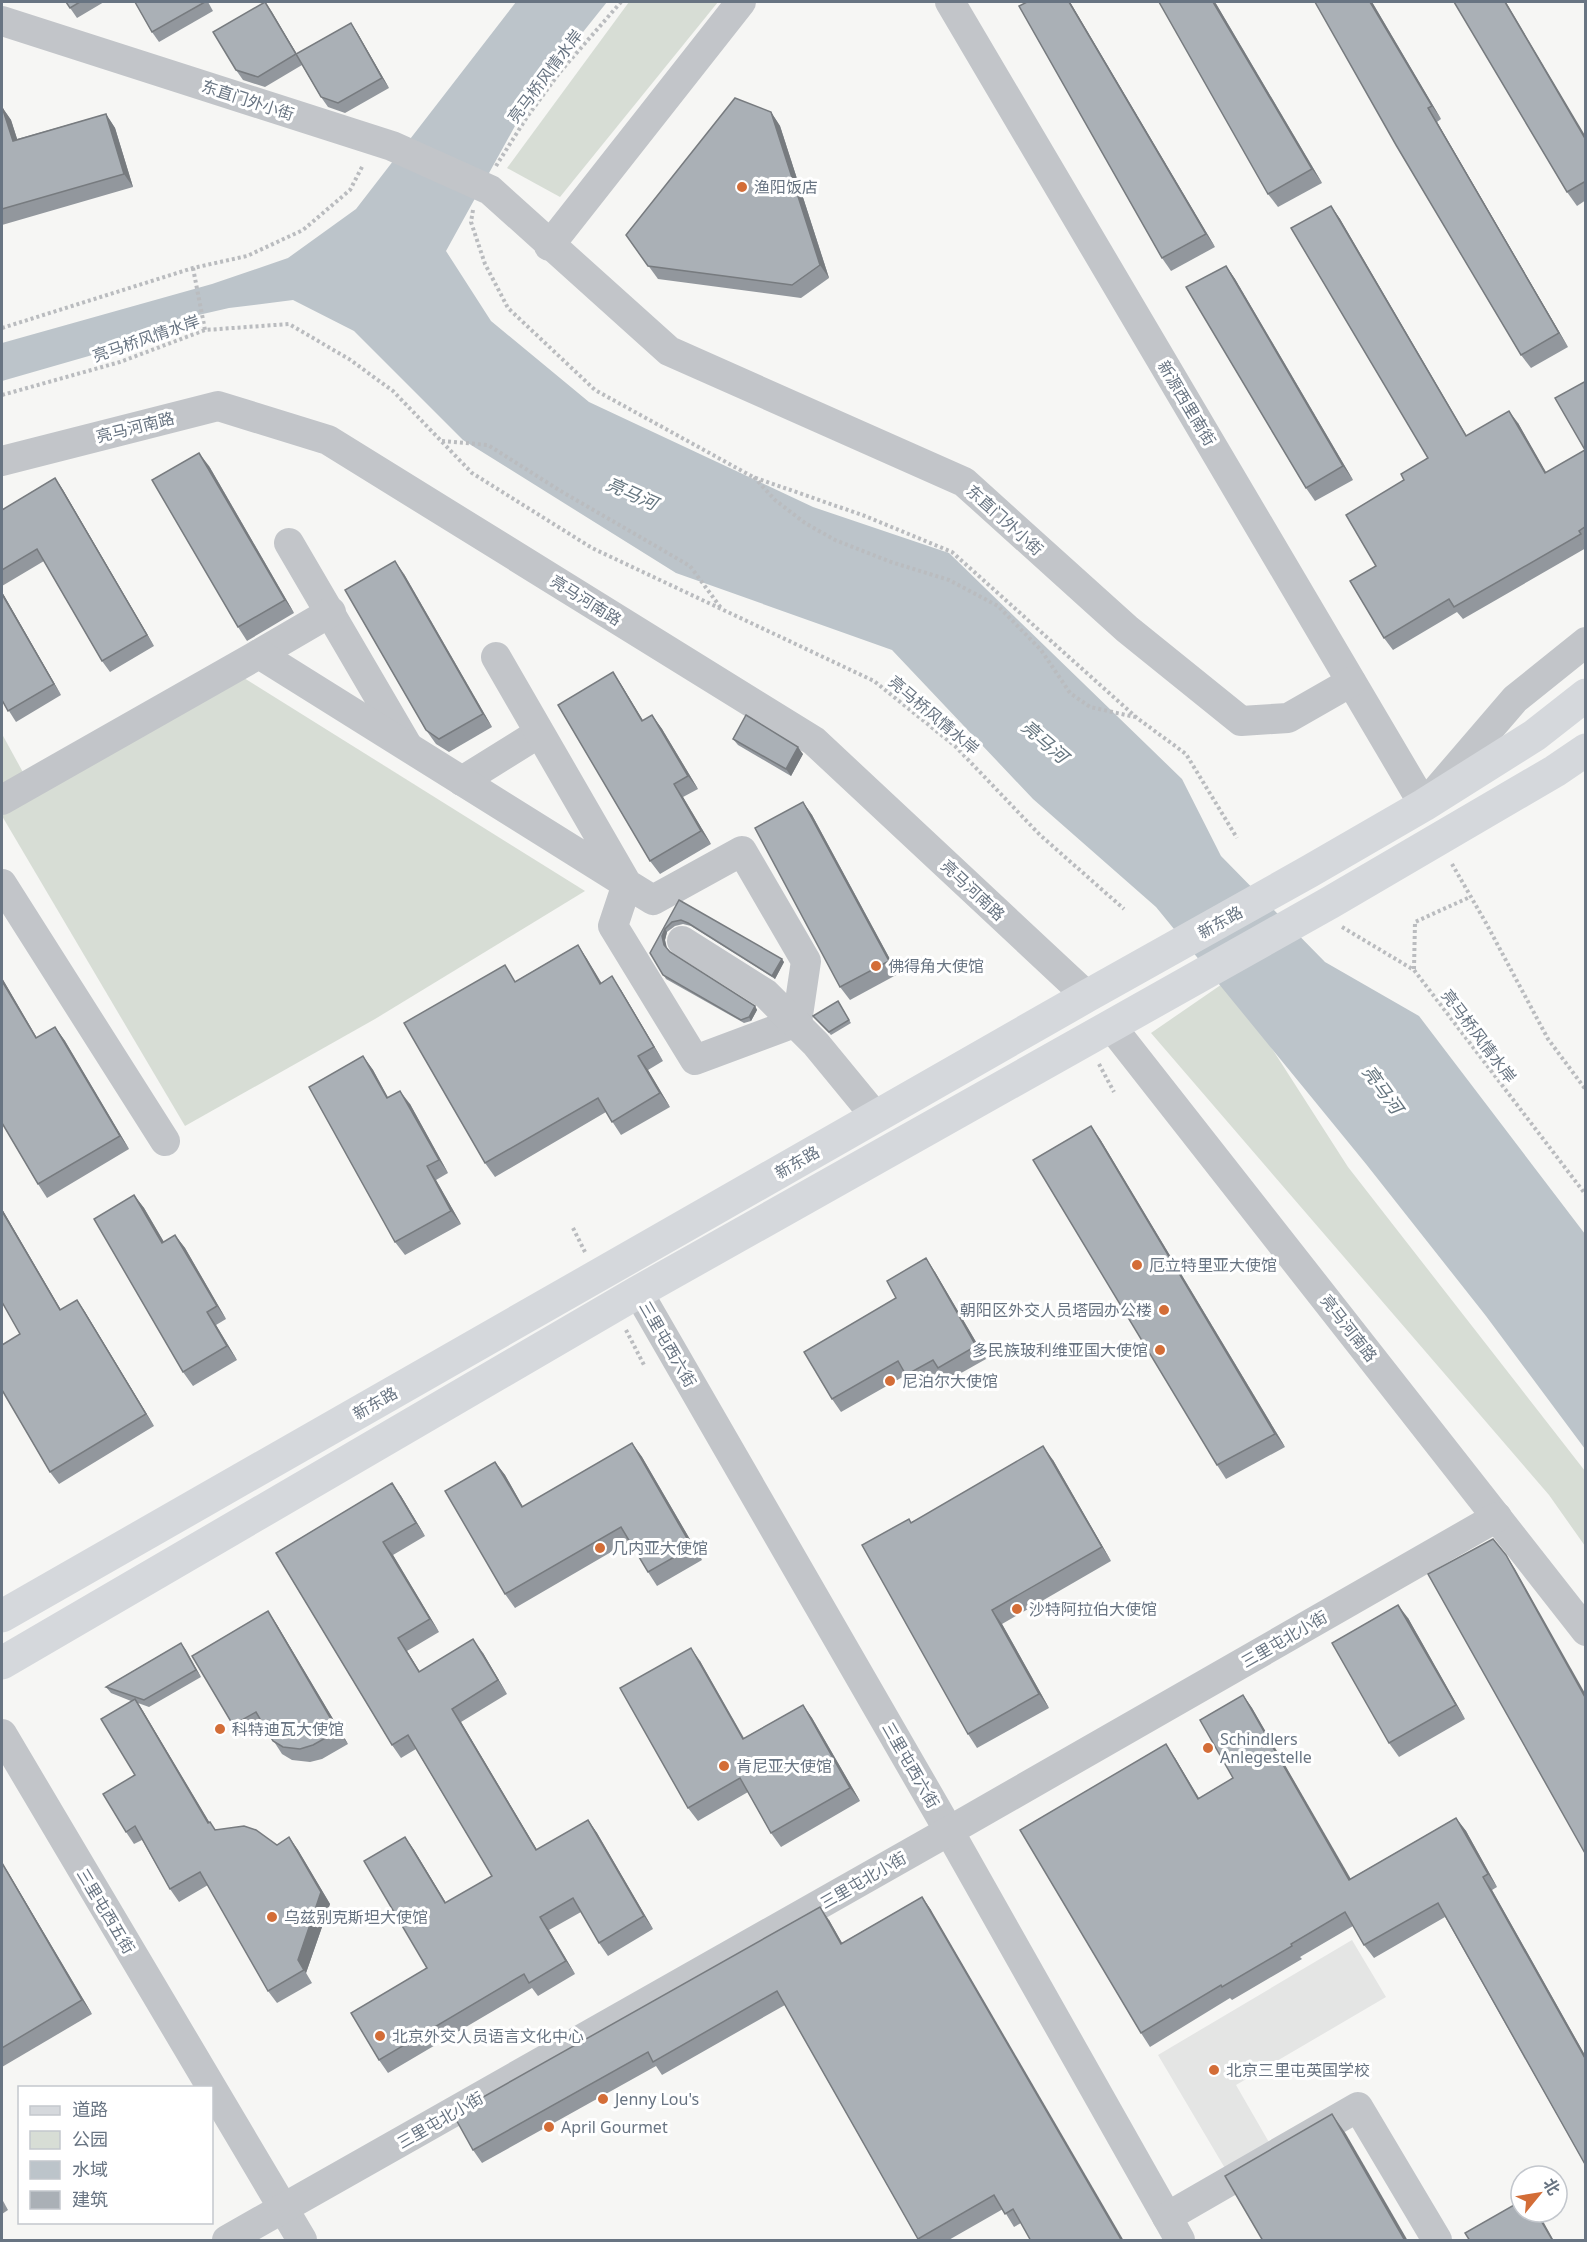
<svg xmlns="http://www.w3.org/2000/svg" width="1587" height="2242" viewBox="0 0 1587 2242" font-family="'Noto Sans','Noto Sans SC',sans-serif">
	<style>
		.built { fill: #e4e5e4 }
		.green { fill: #d7ddd5 }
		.water { fill: #bcc4ca }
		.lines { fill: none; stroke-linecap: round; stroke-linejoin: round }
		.path { stroke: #babcbf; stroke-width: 4; stroke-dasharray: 3 3; stroke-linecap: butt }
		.minor { stroke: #c2c5c9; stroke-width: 30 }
		.major { stroke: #d5d8dc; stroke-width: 33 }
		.wall { fill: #92979d }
		.shaded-wall { fill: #777b7f }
		.building { fill: #aab0b6; stroke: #777b7f; stroke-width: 1.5 }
		.poi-dot { fill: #d36d37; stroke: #fff; stroke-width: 2 }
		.labels { text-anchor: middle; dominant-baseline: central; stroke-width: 6; stroke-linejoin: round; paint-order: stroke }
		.street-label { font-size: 16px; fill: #687482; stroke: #fff }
		.poi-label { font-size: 16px; fill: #687482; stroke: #fff; text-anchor: start }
		.water-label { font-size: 18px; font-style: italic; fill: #64747e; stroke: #fff }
	</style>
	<rect width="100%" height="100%" fill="#f6f6f4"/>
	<!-- built -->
	<polygon class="built" points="1352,1940 1386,1997 1236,2085 1270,2144 1226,2170 1158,2055"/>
	<!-- green -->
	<g class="green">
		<polygon points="629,2 718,2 560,197 507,168"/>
		<polygon points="236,673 585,891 375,1019 185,1126 2,816 2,811"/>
		<polygon points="2,734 25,776 2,789"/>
		<polygon points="1228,980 1348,1167 1585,1471 1585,1546 1549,1495 1151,1033"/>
	</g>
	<!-- water -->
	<polygon class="water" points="516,2 607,2 531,97 446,251 491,321 589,402 813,507 949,553 1182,779 1221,856 1325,962 1419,1016 1585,1234 1585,1449 1486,1316 1366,1164 1156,907 1033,799 892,650 676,573 463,440 354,331 293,300 229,308 181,319 134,343 2,381 2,343 212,284 288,258 356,209"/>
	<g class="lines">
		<!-- path -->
		<g class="path">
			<polyline points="496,166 527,117 560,72 621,2"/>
			<polyline points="473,210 471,222 485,264 508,308 595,390 753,477 865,516 952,552 1137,718 1186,754 1237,838"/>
			<polyline points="193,268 205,330"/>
			<polyline points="2,328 193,268 247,256 303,230 350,190 363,165"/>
			<polyline points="2,395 120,362 205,330 289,324 349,359 393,391 472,473 592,548 874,681 955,746 1040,835 1124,909"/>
			<polyline points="442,441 488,445 559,490 690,566 721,608"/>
			<polyline points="754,477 775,500 805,523 835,540 891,562 949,580 998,606 1041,650 1070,693 1090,707 1135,717"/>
			<polyline points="1452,864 1486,923 1548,1039 1586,1090"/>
			<polyline points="1342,927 1414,970 1586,1195"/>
			<polyline points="1414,969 1415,922 1470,897"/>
			<polyline points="1099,1064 1114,1092"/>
			<polyline points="573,1228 585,1252"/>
			<polyline points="626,1330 645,1367"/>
		</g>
		<!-- minor -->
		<g class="minor">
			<polyline points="950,2 1424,805 1515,699 1586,642"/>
			<polyline points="2,21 392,146 490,190 669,351 964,482 1127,629 1241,721 1288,718 1351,682"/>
			<polyline points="549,246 741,2"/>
			<polyline points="2,461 218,406 328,440 814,741 1087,996"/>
			<polyline points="289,543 407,745"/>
			<polyline points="259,654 331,612"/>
			<polyline points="462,781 539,733"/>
			<polyline points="2,800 259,654 627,884 653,900 742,851 806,961 797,1022 695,1060 613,926 627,884 496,657"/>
			<polyline points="2,884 165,1141"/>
			<polyline points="682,941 766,994 816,1044 876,1117"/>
			<polyline points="1111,1026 1586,1631"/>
			<polyline points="638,1292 949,1831 1180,2240"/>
			<polyline points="2,1734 302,2240"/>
			<polyline points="1167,2217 1358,2107 1437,2240"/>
			<polyline points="227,2240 949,1831 1497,1517"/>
		</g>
		<!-- major -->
		<g class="major">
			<polyline points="2,1616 1087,996 1310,871 1424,805 1535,735 1586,695"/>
			<polyline points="2,1663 638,1292 1331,902 1555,771 1586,750"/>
		</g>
	</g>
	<!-- wall -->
	<g class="wall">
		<polygon points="66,2 104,2 77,18"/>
		<polygon points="135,2 208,2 213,11 159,42 152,32"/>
		<polygon points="265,2 297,54 351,23 358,34 389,88 345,113 328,107 321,97 302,65 265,87 243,80 236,70"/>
		<polygon points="1027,2 1070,2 1215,247 1171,271 1162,258"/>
		<polygon points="1215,2 1322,183 1278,207 1268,194"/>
		<polygon points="1315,2 1372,2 1441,119 1437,122 1568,347 1531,368 1521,355"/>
		<polygon points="2,107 11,120 17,139 106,114 115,128 133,187 2,225"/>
		<polygon points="771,112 780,126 829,278 801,298 658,279 626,235"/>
		<polygon points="1586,137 1586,200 1577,206 1567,192"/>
		<polygon points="1331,206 1340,219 1467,436 1518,423 1546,473 1585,450 1586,381 1586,548 1463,619 1457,612 1393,650 1384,638 1376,566 1428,458"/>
		<polygon points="1226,266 1235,279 1353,480 1315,501 1306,488"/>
		<polygon points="209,466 294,613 247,641 238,627"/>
		<polygon points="55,478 63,490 154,646 110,672 102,661 44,561 2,586 2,510"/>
		<polygon points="404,574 492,727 449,752 436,744 426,730"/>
		<polygon points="2,592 61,695 16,722 2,700"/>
		<polygon points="613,672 622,686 643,721 652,715 662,729 698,789 683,797 711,844 660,874 650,861"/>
		<polygon points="733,739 803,754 791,776 738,745"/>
		<polygon points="803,802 812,815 898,974 850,1000 840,987"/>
		<polygon points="679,900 784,962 775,979 691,926 683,924 675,926 667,932 665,940 666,948 670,952 755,1006 757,1010 751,1021 744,1023 666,979 650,953"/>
		<polygon points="578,945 587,959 601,983 621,990 663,1061 648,1070 670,1107 621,1135 606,1112 495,1177 485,1163 516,981"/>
		<polygon points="2,978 37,1038 55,1027 65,1041 129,1149 47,1198 38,1184 2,1123"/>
		<polygon points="838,1001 851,1023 831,1035 813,1016"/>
		<polygon points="363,1056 373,1070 388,1098 410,1104 448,1173 436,1180 461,1224 405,1255 395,1242"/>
		<polygon points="1100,1139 1285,1447 1226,1479 1217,1465"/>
		<polygon points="134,1195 144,1208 164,1242 175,1235 185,1248 226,1319 216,1325 237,1360 193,1386 183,1372"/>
		<polygon points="2,1209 61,1310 77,1300 85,1312 154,1426 59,1484 50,1472 20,1334"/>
		<polygon points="935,1272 986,1359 947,1381 942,1374 916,1388 906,1375 841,1412 832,1399 896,1298"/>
		<polygon points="632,1443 642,1457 702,1560 657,1586 648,1572 630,1541 515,1608 505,1594 495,1462 505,1475 523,1507"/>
		<polygon points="1053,1460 1111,1561 1002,1624 1049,1708 977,1748 968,1734 911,1522"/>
		<polygon points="392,1483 401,1496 425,1536 393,1555 439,1632 407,1651 420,1672 483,1653 507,1694 461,1722 537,1850 588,1820 597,1833 653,1929 608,1956 599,1943 581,1912 549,1930 575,1974 538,1996 532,1988 388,2073 379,2060 427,1968 405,1837 414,1850 446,1903 492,1876 416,1749 401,1758 392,1745 276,1553"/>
		<polygon points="268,1611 277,1625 348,1744 322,1759 310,1762 292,1760 282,1754 264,1726 243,1739 233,1725"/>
		<polygon points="1408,1618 1465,1719 1399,1757 1389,1743"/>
		<polygon points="181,1643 201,1677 149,1707 138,1703 209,1822 216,1830 277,1845 289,1837 298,1850 330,1904 306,1973 312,1983 277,2003 268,1991 208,1885 179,1902 170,1889 142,1840 134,1844 126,1832 135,1775 131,1701 111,1693 106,1687"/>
		<polygon points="700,1661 744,1738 803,1705 812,1718 860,1801 781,1847 771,1833 748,1792 698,1821 688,1808"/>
		<polygon points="1243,1695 1252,1708 1350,1879 1456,1818 1466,1831 1497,1887 1492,1890 1586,2057 1586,2166 1445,1917 1374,1958 1364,1945 1353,1926 1300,1957 1302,1959 1232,2000 1230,1998 1150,2047 1141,2033 1175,1758 1199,1798 1233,1778"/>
		<polygon points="2,1863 9,1874 92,2014 2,2067"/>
		<polygon points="922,1897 931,1910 1021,2223 1014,2227 1003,2209 947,2241 919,2241 785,2005 662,2075 656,2066 482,2163 473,2150 829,1920 842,1943"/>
		<polygon points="2,2199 8,2210 2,2214"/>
	</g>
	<!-- shaded-wall -->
	<g class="shaded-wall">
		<polygon points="265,2 272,12 303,65 296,54"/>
		<polygon points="1069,2 1070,2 1215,247 1206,234"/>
		<polygon points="1213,2 1215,2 1322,183 1312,169"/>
		<polygon points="1370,2 1372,2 1441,119 1432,106"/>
		<polygon points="1505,2 1506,2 1586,137 1586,140"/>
		<polygon points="351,23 358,34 389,88 382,78"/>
		<polygon points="2,107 11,120 22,154 13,141"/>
		<polygon points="1428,108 1437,122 1568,347 1559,333"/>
		<polygon points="771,112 780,126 829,278 820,265"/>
		<polygon points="106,114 115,128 133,187 124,174"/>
		<polygon points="1331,206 1340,219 1474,449 1466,436"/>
		<polygon points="1226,266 1235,279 1353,480 1343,466"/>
		<polygon points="1509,411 1518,423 1554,486 1545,473"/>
		<polygon points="199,453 209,466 294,613 285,600"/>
		<polygon points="55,478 63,490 154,646 147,635"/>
		<polygon points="395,561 404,574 492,727 483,714"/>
		<polygon points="2,592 61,695 54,684 2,594"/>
		<polygon points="613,672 622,686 652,735 642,721"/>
		<polygon points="652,715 662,729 698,789 688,776"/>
		<polygon points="798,747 803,754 791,776 786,769"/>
		<polygon points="674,784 683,797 711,844 701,831"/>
		<polygon points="803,802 812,815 898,974 889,961"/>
		<polygon points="665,929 667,932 665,940 667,948 664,945 662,936"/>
		<polygon points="578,945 587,959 610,997 600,984"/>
		<polygon points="782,959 784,962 775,979 772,976"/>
		<polygon points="612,976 621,990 663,1061 654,1047"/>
		<polygon points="2,978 45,1052 36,1038 2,981"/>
		<polygon points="755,1006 757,1010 751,1021 749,1017"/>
		<polygon points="55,1027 65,1041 129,1149 120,1136"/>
		<polygon points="363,1056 373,1070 396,1112 387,1098"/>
		<polygon points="638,1056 648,1070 670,1107 660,1093"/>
		<polygon points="400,1091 410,1104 448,1173 439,1160"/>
		<polygon points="1091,1126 1100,1139 1285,1447 1275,1434"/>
		<polygon points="427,1166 436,1180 461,1224 451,1211"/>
		<polygon points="134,1195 144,1208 172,1256 162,1243"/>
		<polygon points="2,1209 68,1322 60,1310 2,1211"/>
		<polygon points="175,1235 185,1248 226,1319 217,1306"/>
		<polygon points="926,1258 935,1272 986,1359 976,1346"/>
		<polygon points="77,1300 85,1312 154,1426 146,1414"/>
		<polygon points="207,1312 216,1325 237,1360 227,1346"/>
		<polygon points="632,1443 642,1457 702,1560 692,1547"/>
		<polygon points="1043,1446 1053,1460 1111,1561 1102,1547"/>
		<polygon points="495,1462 505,1475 531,1521 522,1507"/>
		<polygon points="392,1483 401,1496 425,1536 416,1523"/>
		<polygon points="383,1542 393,1555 439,1632 430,1619"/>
		<polygon points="1506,1555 1515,1569 1586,1695 1586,1699"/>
		<polygon points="1398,1605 1408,1618 1465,1719 1456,1705"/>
		<polygon points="992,1610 1002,1624 1049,1708 1039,1694"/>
		<polygon points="268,1611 277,1625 348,1744 338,1731"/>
		<polygon points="398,1638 407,1651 428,1685 419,1672"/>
		<polygon points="473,1639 483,1653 507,1694 498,1680"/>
		<polygon points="181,1643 186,1650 201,1677 196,1670"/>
		<polygon points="691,1648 700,1661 752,1753 743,1739"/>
		<polygon points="1243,1695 1252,1708 1359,1893 1349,1880"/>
		<polygon points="135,1699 143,1711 217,1835 208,1823"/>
		<polygon points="803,1705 812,1718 860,1801 850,1788"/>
		<polygon points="452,1709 461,1722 545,1863 536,1850"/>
		<polygon points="1166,1744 1175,1758 1207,1812 1198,1799"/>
		<polygon points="1456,1818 1466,1831 1497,1887 1488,1874"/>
		<polygon points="588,1820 597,1833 653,1929 644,1916"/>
		<polygon points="289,1837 298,1850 330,1904 306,1973 312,1983 298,1960"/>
		<polygon points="405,1837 414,1850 454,1916 445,1903"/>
		<polygon points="2,1863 9,1874 92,2014 82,2000"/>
		<polygon points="1483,1877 1492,1890 1586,2057 1586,2060"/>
		<polygon points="922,1897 931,1910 1124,2241 1122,2241"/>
		<polygon points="820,1907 829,1920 850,1957 841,1944"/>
		<polygon points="540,1917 549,1930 575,1974 566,1961"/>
		<polygon points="1332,2114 1346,2134 1408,2241 1405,2241"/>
		<polygon points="1536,2212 1538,2212 1554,2241 1553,2241"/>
	</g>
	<!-- building -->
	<g class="building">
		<polygon points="66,2 80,2 70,8"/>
		<polygon points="135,2 205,2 152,32"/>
		<polygon points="265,2 296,54 258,77 236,70 213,32"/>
		<polygon points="1027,2 1069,2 1206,234 1162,258 1019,6"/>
		<polygon points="1159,2 1213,2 1312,169 1268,194"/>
		<polygon points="1315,2 1370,2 1432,106 1428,108 1559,333 1521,355 1396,145"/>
		<polygon points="1454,2 1505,2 1586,140 1586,181 1567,192"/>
		<polygon points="351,23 382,78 338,103 321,97 296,54"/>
		<polygon points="735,98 771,112 820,265 792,285 648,266 626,235"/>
		<polygon points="2,107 13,141 106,114 124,174 2,209"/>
		<polygon points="1331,206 1466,436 1509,411 1545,473 1585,450 1555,398 1586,381 1586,526 1579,531 1581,534 1454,607 1449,599 1384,638 1350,581 1376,566 1346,515 1404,480 1401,474 1428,458 1291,228"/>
		<polygon points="1226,266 1343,466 1306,488 1186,287"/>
		<polygon points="199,453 285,600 238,627 152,480"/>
		<polygon points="55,478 147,635 102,661 37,549 2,570 2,510"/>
		<polygon points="395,561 483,714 439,739 426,730 345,590"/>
		<polygon points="2,594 54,684 8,711 2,700"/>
		<polygon points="613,672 642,721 652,715 688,776 674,784 701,831 650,861 558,705"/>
		<polygon points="746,715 798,747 786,769 733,739"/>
		<polygon points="803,802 889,961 840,987 755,828"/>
		<polygon points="679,900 782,959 772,976 688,923 681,920 672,922 665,929 662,936 664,945 670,952 755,1006 749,1017 741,1020 663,975 650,953"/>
		<polygon points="578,945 600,984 612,976 654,1047 638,1056 660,1093 612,1122 598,1098 485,1163 404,1023 505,965 515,982"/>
		<polygon points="2,981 36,1038 55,1027 120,1136 38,1184 2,1123"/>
		<polygon points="838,1001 849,1020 829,1032 813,1016"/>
		<polygon points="363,1056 387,1098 400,1091 439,1160 427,1166 451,1211 395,1242 309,1087"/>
		<polygon points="1091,1126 1275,1434 1217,1465 1033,1160"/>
		<polygon points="134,1195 162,1243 175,1235 217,1306 207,1312 227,1346 183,1372 94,1219"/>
		<polygon points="2,1211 60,1310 77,1300 146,1414 50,1472 2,1390 2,1345 20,1334 2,1302"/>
		<polygon points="926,1258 976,1346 938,1368 933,1360 906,1375 898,1361 832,1399 804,1352 896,1298 887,1281"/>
		<polygon points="632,1443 692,1547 648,1572 621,1527 505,1594 445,1491 495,1462 522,1507"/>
		<polygon points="1043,1446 1102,1547 992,1610 1039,1694 968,1734 862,1545 909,1519 911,1523"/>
		<polygon points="392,1483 416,1523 383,1542 430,1619 398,1638 419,1672 473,1639 498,1680 452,1709 536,1850 588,1820 644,1916 599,1943 573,1898 540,1917 566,1961 529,1983 524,1974 379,2060 351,2013 427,1968 364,1861 405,1837 445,1903 492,1876 408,1735 392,1745 276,1553"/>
		<polygon points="1493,1539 1506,1555 1586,1699 1586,1855 1428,1574"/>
		<polygon points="1398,1605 1456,1705 1389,1743 1332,1643"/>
		<polygon points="268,1611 338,1731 313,1745 300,1749 283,1747 273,1741 256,1712 233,1725 192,1656"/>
		<polygon points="181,1643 196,1670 144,1700 106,1687"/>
		<polygon points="691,1648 743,1739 803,1705 850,1788 771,1833 740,1778 688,1808 620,1688"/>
		<polygon points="1243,1695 1349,1880 1456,1818 1488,1874 1483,1877 1586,2060 1586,2166 1438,1903 1364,1945 1345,1912 1291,1944 1292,1946 1222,1987 1221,1985 1141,2033 1020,1830 1166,1744 1198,1799 1233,1778 1200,1720"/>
		<polygon points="135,1699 208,1823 210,1822 215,1830 244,1826 256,1830 277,1845 289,1837 321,1892 298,1960 304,1970 268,1991 200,1872 170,1889 135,1826 126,1832 103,1794 135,1775 101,1719"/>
		<polygon points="2,1863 82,2000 2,2048"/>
		<polygon points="922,1897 1122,2241 1031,2241 1013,2209 1005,2214 994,2195 918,2239 777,1991 653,2062 648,2052 473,2150 453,2114 820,1907 841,1944"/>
		<polygon points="1332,2114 1405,2241 1263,2241 1225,2176"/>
		<polygon points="1521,2201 1521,2212 1536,2212 1553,2241 1470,2241 1465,2233"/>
	</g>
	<!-- markers -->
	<g class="poi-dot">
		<circle cx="742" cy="187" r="6"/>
		<circle cx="876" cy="966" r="6"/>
		<circle cx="1137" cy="1265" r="6"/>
		<circle cx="1164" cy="1310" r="6"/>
		<circle cx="1160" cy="1350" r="6"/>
		<circle cx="890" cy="1381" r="6"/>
		<circle cx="600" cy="1548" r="6"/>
		<circle cx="1017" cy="1609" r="6"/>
		<circle cx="220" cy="1729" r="6"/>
		<circle cx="1208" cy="1748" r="6"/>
		<circle cx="724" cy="1766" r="6"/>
		<circle cx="272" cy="1917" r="6"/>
		<circle cx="380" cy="2036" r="6"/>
		<circle cx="1214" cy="2070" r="6"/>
		<circle cx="603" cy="2099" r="6"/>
		<circle cx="549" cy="2127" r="6"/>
	</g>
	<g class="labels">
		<!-- street labels -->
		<g class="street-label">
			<text transform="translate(545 76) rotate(-53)">亮马桥风情水岸</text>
			<text transform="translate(248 100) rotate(18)">东直门外小街</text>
			<text transform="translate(146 338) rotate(-19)">亮马桥风情水岸</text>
			<text transform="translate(1187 403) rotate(59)">新源西里南街</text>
			<text transform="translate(135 427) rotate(-14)">亮马河南路</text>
			<text transform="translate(1005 520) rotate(42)">东直门外小街</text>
			<text transform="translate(586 600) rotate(32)">亮马河南路</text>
			<text transform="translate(934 715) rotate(40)">亮马桥风情水岸</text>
			<text transform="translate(973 890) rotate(43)">亮马河南路</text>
			<text transform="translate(1220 922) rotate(-29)">新东路</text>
			<text transform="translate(1479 1036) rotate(53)">亮马桥风情水岸</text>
			<text transform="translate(797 1162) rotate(-30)">新东路</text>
			<text transform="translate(1349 1328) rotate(52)">亮马河南路</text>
			<text transform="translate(668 1344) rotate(60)">三里屯西六街</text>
			<text transform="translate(375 1403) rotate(-30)">新东路</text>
			<text transform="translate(1284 1639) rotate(-30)">三里屯北小街</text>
			<text transform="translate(911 1765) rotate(60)">三里屯西六街</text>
			<text transform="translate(863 1880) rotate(-30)">三里屯北小街</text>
			<text transform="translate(106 1911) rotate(59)">三里屯西五街</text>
			<text transform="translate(440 2120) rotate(-30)">三里屯北小街</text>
		</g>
		<!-- poi labels -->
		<g class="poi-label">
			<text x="754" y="187">渔阳饭店</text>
			<text x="888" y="966">佛得角大使馆</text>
			<text x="1149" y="1265">厄立特里亚大使馆</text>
			<text x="1152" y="1310" text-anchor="end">朝阳区外交人员塔园办公楼</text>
			<text x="1148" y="1350" text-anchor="end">多民族玻利维亚国大使馆</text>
			<text x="902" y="1381">尼泊尔大使馆</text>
			<text x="612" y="1548">几内亚大使馆</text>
			<text x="1029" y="1609">沙特阿拉伯大使馆</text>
			<text x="232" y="1729">科特迪瓦大使馆</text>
			<text x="1220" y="1739">Schindlers<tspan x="1220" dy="18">Anlegestelle</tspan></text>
			<text x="736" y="1766">肯尼亚大使馆</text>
			<text x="284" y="1917">乌兹别克斯坦大使馆</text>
			<text x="392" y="2036">北京外交人员语言文化中心</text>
			<text x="1226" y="2070">北京三里屯英国学校</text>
			<text x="615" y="2099">Jenny Lou's</text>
			<text x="561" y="2127">April Gourmet</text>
		</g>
		<!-- water labels -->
		<g class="water-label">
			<text transform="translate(632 493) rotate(24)">亮马河</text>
			<text transform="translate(1045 741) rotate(41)">亮马河</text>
			<text transform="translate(1383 1089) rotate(54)">亮马河</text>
		</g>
	</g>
	<!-- border -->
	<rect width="1587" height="2242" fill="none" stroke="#687482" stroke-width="6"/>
	<!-- legend -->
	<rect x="18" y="2086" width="195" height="138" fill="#ffffff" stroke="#c3c7cd" stroke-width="1.5"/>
	<rect x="30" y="2106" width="30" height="9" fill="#d5d8dc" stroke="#c3c7cd" stroke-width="1.5"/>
	<text x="72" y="2116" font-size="18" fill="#687482">道路</text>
	<rect x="30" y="2131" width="30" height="18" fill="#d7ddd5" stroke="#c3c7cd" stroke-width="1.5"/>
	<text x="72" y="2146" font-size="18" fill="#687482">公园</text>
	<rect x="30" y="2161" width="30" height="18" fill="#bcc4ca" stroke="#c3c7cd" stroke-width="1.5"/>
	<text x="72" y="2176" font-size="18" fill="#687482">水域</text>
	<rect x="30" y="2191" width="30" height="18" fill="#aab0b6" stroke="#c3c7cd" stroke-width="1.5"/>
	<text x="72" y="2206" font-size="18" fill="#687482">建筑</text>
	<!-- north arrow -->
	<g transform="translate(1539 2194) rotate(60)"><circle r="28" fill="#ffffff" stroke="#c3c7cd" stroke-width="1.5"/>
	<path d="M0-4.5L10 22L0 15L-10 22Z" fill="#d36d37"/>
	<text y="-9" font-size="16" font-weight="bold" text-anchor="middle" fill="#687482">北</text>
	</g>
</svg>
